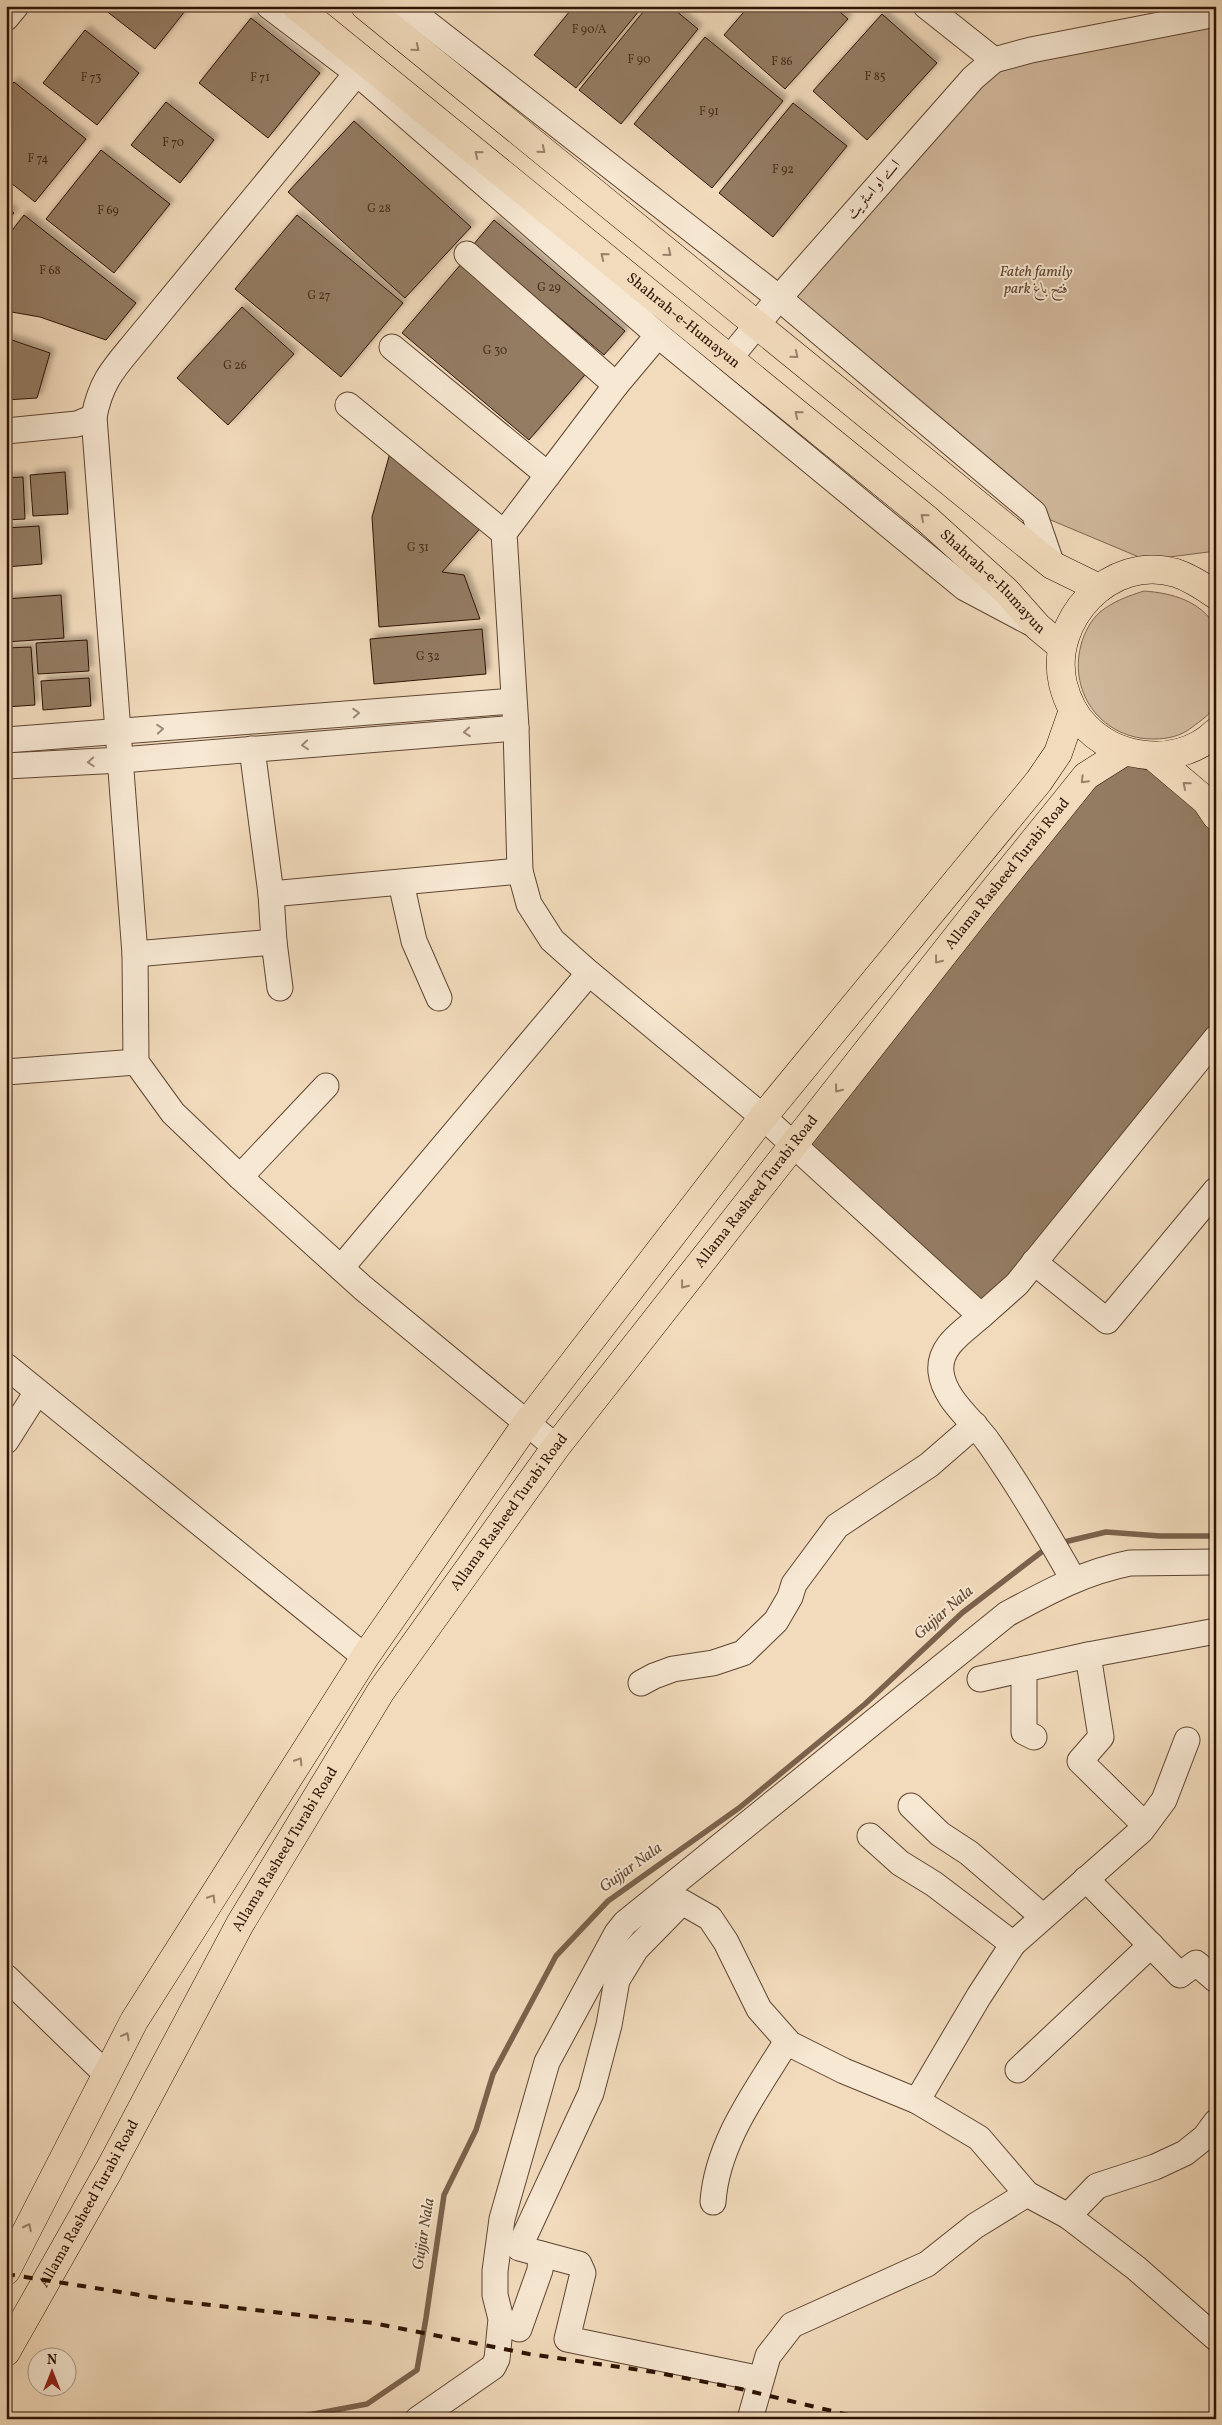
<svg xmlns="http://www.w3.org/2000/svg" width="1222" height="2425" viewBox="0 0 1222 2425" font-family="Vollkorn,Amiri,serif">
	<style>
		.green { fill: #d1b99d; stroke: #806650 }
		.lines { fill: none; stroke-linecap: round; stroke-linejoin: round }
		.stream { stroke: #7b624d; stroke-width: 5.5 }
		.building { fill: #947b64; stroke: #2e1304; filter: url(#shadow) }
		.minor-casing { stroke: #5f4532; stroke-width: 27 }
		.major-casing { stroke: #2e1304; stroke-width: 29 }
		.minor { stroke: #f7e8d3; stroke-width: 25 }
		.major { stroke: #f2dbbc; stroke-width: 28 }
		.rail { stroke: #2e1304; stroke-width: 4; stroke-dasharray: 9 9; stroke-linecap: butt }
		.oneway { stroke: #9a8169 }
		.oneway2 { stroke: #9d8876 }
		.labels { text-anchor: middle; dominant-baseline: central; stroke-width: 4; stroke-linejoin: round; paint-order: stroke }
		.number-label { font-size: 12px; fill: #482d1c }
		.street-label { font-size: 15px; fill: #2e1304; stroke: #f7e8d3 }
		.park-label { font-size: 15px; font-style: italic; fill: #5f4532; stroke: #f7e8d3 }
		.water-label { font-size: 16px; font-style: italic; fill: #624834; stroke: #f7e8d3 }
	</style>
	<defs>
		<filter id="shadow"><feDropShadow dx="4.5" dy="-4.5" stdDeviation="2.5" flood-color="#0004"/></filter>
	</defs>
	<rect width="100%" height="100%" fill="#f2dbbc"/>
	<filter id="stains"><feTurbulence type="fractalNoise" baseFrequency=".004" numOctaves="4"/><feColorMatrix values="0 0 0 0 .2 0 0 0 0 .09 0 0 0 0 .02 0 0 0 .5 -.17"/></filter>
	<radialGradient id="worn" r=".72"><stop offset=".6" stop-color="#630" stop-opacity="0"/><stop offset="1" stop-color="#630" stop-opacity=".3"/></radialGradient>
	<!-- green -->
	<g class="green">
		<polygon points="1216,16 1216,551 1146,560 1034,513 779,298 994,60"/>
		<path d="M1144,591C1172,593 1202,601 1216,628C1216,651 1219,679 1216,701C1214,713 1200,721 1191,728C1181,736 1167,739 1155,739C1103,740 1068,694 1081,645C1084,633 1091,620 1100,612C1114,601 1128,596 1144,591Z"/>
	</g>
	<g class="lines">
		<!-- stream -->
		<g class="stream">
			<polyline points="1060,1543 1106,1532 1160,1536 1216,1536"/>
			<polyline points="287,2419 367,2404 417,2370 426,2318 444,2195 476,2130 493,2074 556,1956 608,1901 739,1808 865,1704 962,1613 1048,1547"/>
		</g>
	</g>
	<!-- building -->
	<g class="building">
		<polygon points="100,6 189,6 155,49"/>
		<polygon points="574,6 643,6 576,88 534,55"/>
		<polygon points="648,6 670,6 698,29 621,124 579,90"/>
		<polygon points="749,6 833,6 848,19 785,89 724,35"/>
		<polygon points="882,14 937,63 867,140 813,91"/>
		<polygon points="251,18 320,73 268,138 199,83"/>
		<polygon points="85,30 139,73 97,125 43,83"/>
		<polygon points="705,37 783,101 712,188 634,124"/>
		<polygon points="14,82 86,139 35,202 6,179 6,91"/>
		<polygon points="166,102 214,140 180,183 131,145"/>
		<polygon points="793,103 847,146 773,237 719,193"/>
		<polygon points="354,121 471,227 405,298 288,192"/>
		<polygon points="101,150 170,204 114,273 46,219"/>
		<polygon points="6,207 14,213 6,222"/>
		<polygon points="24,215 136,303 106,340 40,317 6,311 6,238"/>
		<polygon points="297,215 403,303 341,377 235,289"/>
		<polygon points="494,220 625,331 604,355 473,245"/>
		<polygon points="462,263 589,370 529,440 402,333"/>
		<polygon points="242,307 294,354 228,425 177,378"/>
		<polygon points="6,338 50,353 37,398 6,400"/>
		<polygon points="390,453 484,524 442,572 464,575 480,619 379,627 372,517"/>
		<polygon points="65,472 68,514 33,516 30,475"/>
		<polygon points="23,477 25,519 6,520 6,478"/>
		<polygon points="39,526 42,564 6,567 6,528"/>
		<polygon points="61,595 64,638 6,642 6,599"/>
		<polygon points="482,629 486,674 374,684 370,639"/>
		<polygon points="87,640 89,671 38,674 36,643"/>
		<polygon points="31,647 35,705 6,707 6,648"/>
		<polygon points="89,678 91,706 43,710 41,681"/>
		<polygon points="1125,755 1153,759 1216,818 1216,1037 981,1315 801,1144 1086,780"/>
	</g>
	<g class="lines">
		<!-- minor casing -->
		<g class="minor-casing">
			<g id="minor">
				<polyline points="269,6 357,73 658,335 965,588 1031,623"/>
				<polyline points="405,6 779,298 1034,513 1052,565"/>
				<polyline points="926,6 994,60 1031,50 1216,14"/>
				<polyline points="6,18 16,6"/>
				<path d="M357,73L138,339C115,367 101,380 94,417L135,954L136,1062L173,1113L240,1177L363,1288L556,1447"/>
				<polyline points="467,254 616,385"/>
				<polyline points="658,335 616,385 504,533 516,728 520,871 529,904 552,940 589,973 763,1117 981,1316 1017,1284 1216,1038"/>
				<polyline points="392,347 548,475"/>
				<polyline points="729,359 779,298 973,78 994,60"/>
				<polyline points="348,405 504,533"/>
				<polyline points="6,431 77,424 94,417"/>
				<polyline points="6,740 513,701"/>
				<polyline points="252,749 271,894 274,942 280,988"/>
				<polyline points="6,766 121,760 516,728"/>
				<polyline points="401,883 414,941 439,998"/>
				<polyline points="271,894 520,871"/>
				<polyline points="135,954 274,942"/>
				<polyline points="6,1072 136,1062"/>
				<polyline points="240,1177 326,1086"/>
				<polyline points="1034,1262 1107,1321 1216,1190"/>
				<polyline points="341,1268 589,973"/>
				<path d="M981,1316C964,1331 938,1346 941,1372C944,1400 974,1421 989,1443C1020,1487 1047,1533 1073,1579"/>
				<polyline points="6,1366 365,1657"/>
				<polyline points="6,1441 37,1392"/>
				<polyline points="1088,1655 1101,1737 1080,1761 1145,1825"/>
				<polyline points="1024,1669 1024,1732 1034,1737"/>
				<polyline points="980,1679 1088,1655 1216,1631"/>
				<polyline points="641,1683 654,1676 673,1669 713,1663 743,1653 776,1621 790,1597 794,1584 837,1526 929,1465 975,1425"/>
				<polyline points="911,1806 940,1834 969,1853 1042,1916"/>
				<polyline points="870,1836 900,1863 934,1884 1013,1944"/>
				<polyline points="1086,1879 1180,1975 1196,1963 1216,1980"/>
				<polyline points="6,1977 105,2073"/>
				<polyline points="1018,2070 1151,1945"/>
				<polyline points="917,2101 979,1996 1013,1944 1141,1831 1164,1800 1187,1740"/>
				<path d="M713,2202C717,2142 757,2090 787,2041"/>
				<polyline points="1068,2216 1097,2186 1155,2167 1185,2153 1205,2137 1216,2122"/>
				<polyline points="519,2329 540,2270 541,2254"/>
				<polyline points="761,2379 567,2339 583,2273 579,2264 519,2248 591,2093 609,2025 617,1980 636,1949 682,1902 710,1918 726,1942 759,2009 790,2044 844,2071 917,2101 979,2138 1027,2194"/>
				<path d="M418,2419L493,2367L497,2359L501,2319L495,2295V2271L502,2219L547,2062L617,1933L625,1923L1007,1614C1048,1592 1084,1572 1130,1563L1216,1562"/>
				<polyline points="750,2419 768,2356 792,2325 927,2264 975,2226 1027,2194 1068,2216 1136,2268 1216,2338"/>
			</g>
		</g>
		<!-- major casing -->
		<g class="major-casing">
			<g id="major">
				<path id="s1" d="M296,6L928,520L1006,591L1038,627L1061,646"/>
				<polyline points="365,6 1052,565 1099,588"/>
				<path d="M1216,595C1203,586 1191,578 1176,573C1110,553 1048,621 1063,684C1067,700 1074,715 1086,727C1101,742 1118,751 1139,754C1166,759 1196,752 1216,732"/>
				<polyline points="1154,757 1206,801 1216,816"/>
				<polyline points="6,2271 134,2021 365,1657 527,1423 763,1117 1039,781 1058,753 1073,710"/>
				<path id="s2" d="M6,2352L109,2170L240,1924L381,1691L556,1447L982,905L1086,776L1124,752"/>
			</g>
		</g>
		<!-- minor -->
		<use href="#minor" class="minor"/>
		<!-- major -->
		<use href="#major" class="major"/>
		<!-- rail -->
		<polyline class="rail" points="6,2274 184,2302 373,2323 529,2354 654,2372 741,2389 865,2419"/>
	</g>
	<!-- one-way arrows -->
	<defs><path id="oneway-chevron" d="M-2-3.5L2.5 0L-2 3.5" fill="none" stroke-width="1.6" stroke-linecap="round" stroke-linejoin="round" transform="scale(1.25)"/></defs>
	<g class="oneway">
		<use href="#oneway-chevron" transform="translate(416 48) rotate(39)"/>
		<use href="#oneway-chevron" transform="translate(542 150) rotate(39)"/>
		<use href="#oneway-chevron" transform="translate(478 154) rotate(-141)"/>
		<use href="#oneway-chevron" transform="translate(668 253) rotate(39)"/>
		<use href="#oneway-chevron" transform="translate(604 256) rotate(-141)"/>
		<use href="#oneway-chevron" transform="translate(795 355) rotate(39)"/>
		<use href="#oneway-chevron" transform="translate(798 414) rotate(-141)"/>
		<use href="#oneway-chevron" transform="translate(924 517) rotate(-140)"/>
		<use href="#oneway-chevron" transform="translate(1084 780) rotate(135)"/>
		<use href="#oneway-chevron" transform="translate(1186 785) rotate(-139)"/>
		<use href="#oneway-chevron" transform="translate(938 960) rotate(128)"/>
		<use href="#oneway-chevron" transform="translate(838 1089) rotate(128)"/>
		<use href="#oneway-chevron" transform="translate(684 1285) rotate(128)"/>
		<use href="#oneway-chevron" transform="translate(299 1761) rotate(-58)"/>
		<use href="#oneway-chevron" transform="translate(212 1898) rotate(-58)"/>
		<use href="#oneway-chevron" transform="translate(126 2036) rotate(-62)"/>
		<use href="#oneway-chevron" transform="translate(28 2227) rotate(-63)"/>
	</g>
	<g class="oneway2">
		<use href="#oneway-chevron" transform="translate(356 713) rotate(-4)"/>
		<use href="#oneway-chevron" transform="translate(160 729) rotate(-4)"/>
		<use href="#oneway-chevron" transform="translate(467 732) rotate(175)"/>
		<use href="#oneway-chevron" transform="translate(305 745) rotate(175)"/>
		<use href="#oneway-chevron" transform="translate(91 762) rotate(177)"/>
	</g>
	<g class="labels">
		<!-- number labels -->
		<g class="number-label">
			<text x="589" y="30">F 90/A</text>
			<text x="639" y="60">F 90</text>
			<text x="782" y="62">F 86</text>
			<text x="875" y="77">F 85</text>
			<text x="91" y="78">F 73</text>
			<text x="260" y="78">F 71</text>
			<text x="709" y="112">F 91</text>
			<text x="173" y="143">F 70</text>
			<text x="38" y="159">F 74</text>
			<text x="783" y="170">F 92</text>
			<text x="379" y="209">G 28</text>
			<text x="108" y="211">F 69</text>
			<text x="50" y="271">F 68</text>
			<text x="549" y="288">G 29</text>
			<text x="319" y="296">G 27</text>
			<text x="495" y="351">G 30</text>
			<text x="235" y="366">G 26</text>
			<text x="418" y="548">G 31</text>
			<text x="428" y="657">G 32</text>
		</g>
		<!-- street labels -->
		<g class="street-label">
			<text transform="translate(874 190) rotate(-49)">اے او اسٹریٹ</text>
			<text stroke="none"><textPath href="#s1" startOffset="499">Shahrah-e-Humayun</textPath></text>
			<text stroke="none"><textPath href="#s1" startOffset="904">Shahrah-e-Humayun</textPath></text>
			<text stroke="none"><textPath href="#s2" startOffset="1790">Allama Rasheed Turabi Road</textPath></text>
			<text stroke="none"><textPath href="#s2" startOffset="1385">Allama Rasheed Turabi Road</textPath></text>
			<text stroke="none"><textPath href="#s2" startOffset="980">Allama Rasheed Turabi Road</textPath></text>
			<text stroke="none"><textPath href="#s2" startOffset="575">Allama Rasheed Turabi Road</textPath></text>
			<text stroke="none"><textPath href="#s2" startOffset="170">Allama Rasheed Turabi Road</textPath></text>
		</g>
		<!-- park labels -->
		<g class="park-label">
			<text x="1036" y="272">Fateh family<tspan x="1036" dy="17">park فتح باغ</tspan></text>
		</g>
		<!-- water labels -->
		<g class="water-label">
			<text transform="translate(944 1613) rotate(-41)">Gujjar Nala</text>
			<text transform="translate(631 1868) rotate(-36)">Gujjar Nala</text>
			<text transform="translate(424 2234) rotate(-81)">Gujjar Nala</text>
		</g>
	</g>
	<!-- margin -->
	<rect width="1222" height="2425" fill="none" stroke="#f2dbbc" stroke-width="25"/>
	<rect x="8" y="8" width="1207" height="2410" fill="none" stroke="#2e1304" stroke-width="2.5"/>
	<rect x="12" y="12" width="1197" height="2400" fill="none" stroke="#2e1304"/>
	<!-- north arrow -->
	<g transform="translate(52 2372)"><circle r="24" fill="#f7e8d3" stroke="#a79380"/>
	<path d="M0-4L9 19L0 12L-9 19Z" fill="#8f2418"/>
	<text y="-8" font-size="14" font-weight="bold" text-anchor="middle" fill="#2e1304">N</text>
	</g>
	<rect width="100%" height="100%" filter="url(#stains)"/>
	<rect width="100%" height="100%" fill="url(#worn)"/>
</svg>
